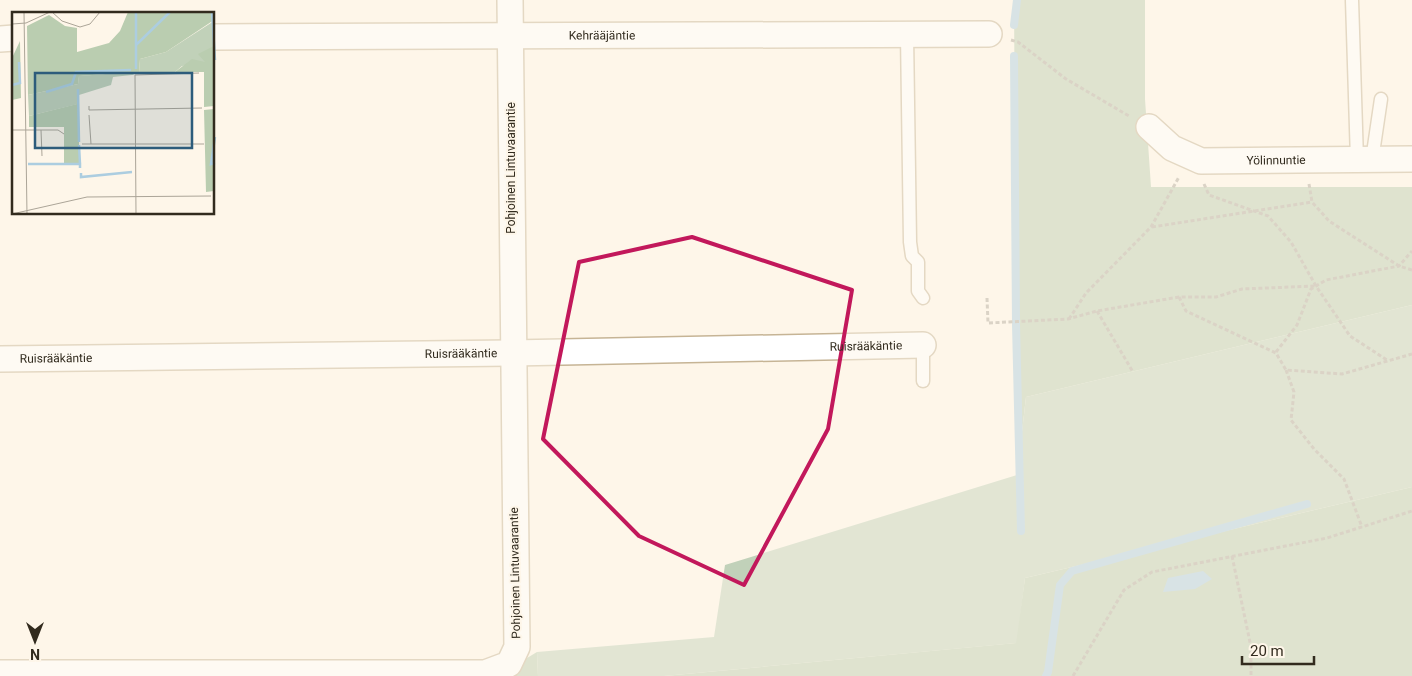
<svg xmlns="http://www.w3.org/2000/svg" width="1412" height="676" viewBox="0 0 1412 676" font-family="Roboto,sans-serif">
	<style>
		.green { fill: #c1d1b9 }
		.forest { fill: #bacdb0 }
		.water { fill: #accde0 }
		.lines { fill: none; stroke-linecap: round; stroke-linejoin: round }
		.stream { stroke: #accde0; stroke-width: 8 }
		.service-casing { stroke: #c6b495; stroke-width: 15 }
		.minor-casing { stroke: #c6b495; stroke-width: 28 }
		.path { stroke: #b1a99c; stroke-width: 3; stroke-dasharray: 4 2.5; stroke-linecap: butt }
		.service { stroke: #fff; stroke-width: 12 }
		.minor { stroke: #fff; stroke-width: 25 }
		.marked { fill: none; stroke: #c2185b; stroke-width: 4; stroke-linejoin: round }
		.labels { text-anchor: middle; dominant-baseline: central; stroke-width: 4; stroke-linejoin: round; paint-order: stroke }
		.street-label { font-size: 12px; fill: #322b1e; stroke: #fef6e9 }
		.inset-river { fill: none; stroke: #accde0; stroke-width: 2.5 }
		.inset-road { fill: none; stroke: #aca598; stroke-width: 1 }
		.view { fill: #2d5c7b; fill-opacity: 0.15; stroke: #2d5c7b; stroke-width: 2.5 }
		.inset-edge { fill: none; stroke: #322b1e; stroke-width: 2.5 }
	</style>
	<rect width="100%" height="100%" fill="#fef6e9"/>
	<!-- green -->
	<polygon class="green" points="1412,305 1412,487 1025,578 1017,643 664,676 538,676 537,652 714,637 725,565 1017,475 1026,397"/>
	<!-- forest -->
	<g class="forest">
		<polygon points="1014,0 1145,0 1145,99 1151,187 1412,187 1412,305 1026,397 1017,475"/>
		<polygon points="1412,487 1412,676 664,676 1016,643 1025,578"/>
		<polygon points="537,652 538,676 497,676"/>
	</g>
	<!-- water -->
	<polygon class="water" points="1203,571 1212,579 1195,589 1163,592 1168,578"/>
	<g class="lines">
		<!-- stream -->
		<g class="stream">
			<polyline points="1014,25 1017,0"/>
			<polyline points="1014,56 1016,325 1021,531"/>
			<polyline points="1046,676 1048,672 1060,585 1072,571 1307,504"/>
		</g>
		<!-- service casing -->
		<g class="service-casing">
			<g id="service">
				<polyline points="1352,0 1357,160"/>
				<polyline points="907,34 910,242 912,256 918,262 918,291 923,298"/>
				<polyline points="1372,160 1381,99"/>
				<polyline points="923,381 923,345"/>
			</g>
		</g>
		<!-- minor casing -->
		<g class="minor-casing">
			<g id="minor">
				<path id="s1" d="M214,37L989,34"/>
				<polyline points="0,39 14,38"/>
				<path id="s2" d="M1149,127L1172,148L1201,161L1412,159"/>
				<path id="s3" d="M0,359L512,353L923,345"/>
				<polyline points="0,673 485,673 509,664 517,647 510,0"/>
			</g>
		</g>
		<!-- path -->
		<g class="path">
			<polyline points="1011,40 1018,42 1066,79 1129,116"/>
			<polyline points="1204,184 1209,195 1268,216 1291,242 1316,286 1350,336 1387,360"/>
			<polyline points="1309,184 1312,202 1329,221 1399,266 1412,270"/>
			<polyline points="1152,227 1312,202"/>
			<polyline points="1179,297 1186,311 1276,353 1286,370 1342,374 1412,354"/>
			<polyline points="987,298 988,323 1068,319 1097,311 1179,297 1216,297 1242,289 1316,286"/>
			<polyline points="1097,311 1133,372"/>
			<polyline points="1069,319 1086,293 1151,227 1179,177"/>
			<polyline points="1276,352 1297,325 1311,289 1326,280 1399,266 1412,251"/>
			<polyline points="1286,370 1294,392 1291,420 1314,449 1344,479 1362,527"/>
			<polyline points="1232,556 1251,647 1251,676"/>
			<polyline points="1073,676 1124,590 1152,572 1327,538 1412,511"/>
		</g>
		<!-- service -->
		<use href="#service" class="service"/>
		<!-- minor -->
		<use href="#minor" class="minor"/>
	</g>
	<!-- marked area -->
	<path d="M0 0H1412V676H0ZM692,237L852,290L828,429L744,585L639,536L543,439L579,262Z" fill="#fef6e9" fill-opacity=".55" fill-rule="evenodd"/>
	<path class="marked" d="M692,237L852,290L828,429L744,585L639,536L543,439L579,262Z"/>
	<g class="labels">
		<!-- street labels -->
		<g class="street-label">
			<text stroke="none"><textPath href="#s1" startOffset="388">Kehrääjäntie</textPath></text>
			<text stroke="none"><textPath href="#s2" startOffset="138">Yölinnuntie</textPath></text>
			<text transform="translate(511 168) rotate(-90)">Pohjoinen Lintuvaarantie</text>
			<text stroke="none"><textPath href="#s3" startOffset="866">Ruisrääkäntie</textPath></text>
			<text stroke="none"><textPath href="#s3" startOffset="461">Ruisrääkäntie</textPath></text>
			<text stroke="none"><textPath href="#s3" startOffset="56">Ruisrääkäntie</textPath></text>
			<text transform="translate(515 573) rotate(-91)">Pohjoinen Lintuvaarantie</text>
		</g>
	</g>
	<!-- overview -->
	<g transform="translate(12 12)">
		<rect width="202" height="202" fill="#fef6e9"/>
		<path d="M202,9L203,34L194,51L170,54L163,60H127L128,47L154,40ZM120,60V63L101,65L99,73L67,83L66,92L17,104L16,83L66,72L67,64Z" fill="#c1d1b9"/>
		<path d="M116,0H202V8L154,40L128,47L127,60L120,63V60L67,64L66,72L16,83L15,14L37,3L53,14L65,16V40L97,31L108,19ZM8,29L9,86L0,88V46ZM202,34V94L192,95V60H163L180,47L193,50L186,42ZM67,83V151H52V115H17V104L65,92ZM202,97V179L194,180L192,98Z" fill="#bacdb0"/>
		<path class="inset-river" d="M200,0L203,48M124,33L158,0M124,57V0M0,73L8,71L7,50M66,77L67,130M34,80L60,72L64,60L119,58M203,125L199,152L203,151M67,133L68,152M16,152H68V156M69,161V165L120,160"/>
		<path class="inset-road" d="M12,0L15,203M40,0L50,9L68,15L78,12L88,0M0,12L14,11L38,0M77,94V98L190,96M77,103L79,132M0,118H46L52,122M29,118L30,144M70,132H192M0,202L75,185L199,184M124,203L123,63L187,61"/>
		<path class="view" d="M23,61H180V136H23Z"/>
		<rect width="202" height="202" class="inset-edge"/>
	</g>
	<!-- north arrow -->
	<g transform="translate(35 641) rotate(180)" stroke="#fef6e9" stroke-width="4" paint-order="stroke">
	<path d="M0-4L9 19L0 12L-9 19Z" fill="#322b1e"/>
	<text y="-8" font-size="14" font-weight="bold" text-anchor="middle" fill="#322b1e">N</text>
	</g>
	<!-- scale -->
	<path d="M1242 656v8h72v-8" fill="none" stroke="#322b1e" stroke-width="2.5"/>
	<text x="1250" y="656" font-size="15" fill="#322b1e" stroke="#fef6e9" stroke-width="4" paint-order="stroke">20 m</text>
</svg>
